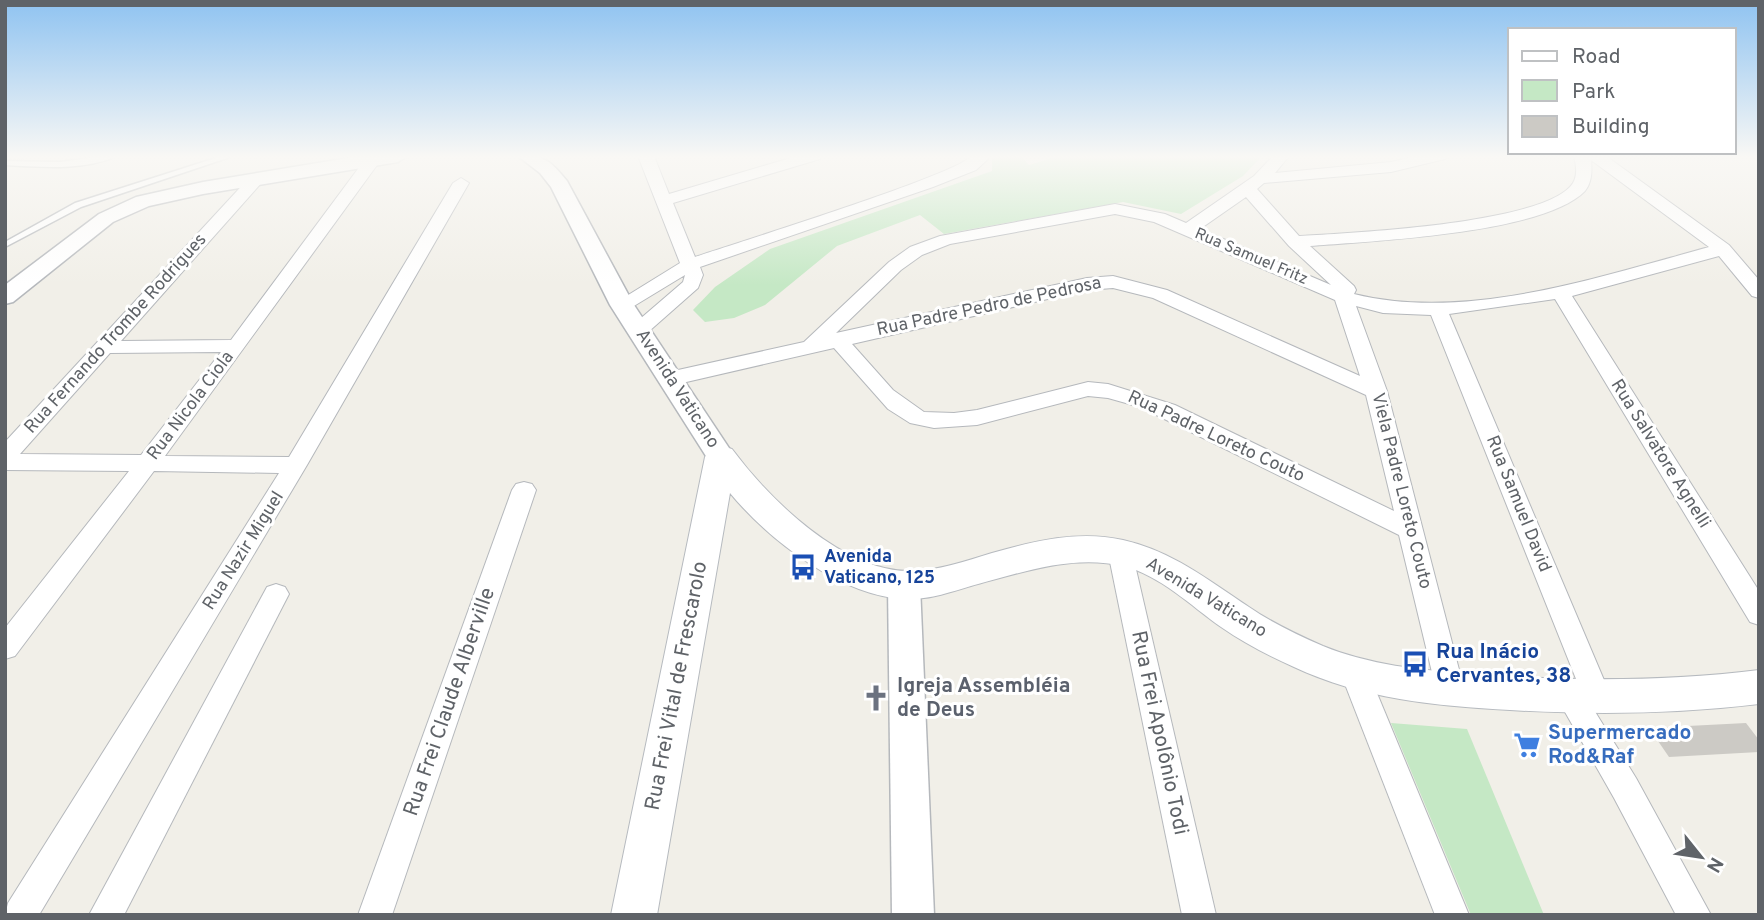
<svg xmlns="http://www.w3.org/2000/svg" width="1764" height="920" viewBox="0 0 1764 920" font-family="Overpass,sans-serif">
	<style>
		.green { fill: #c5e8c5 }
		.building { fill: #cccac5 }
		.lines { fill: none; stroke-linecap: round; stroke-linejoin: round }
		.service-casing { stroke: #b5b8bc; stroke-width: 3 }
		.minor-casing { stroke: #b5b8bc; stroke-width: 2 }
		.tertiary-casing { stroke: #b5b8bc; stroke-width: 3 }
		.secondary-casing { stroke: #b6babf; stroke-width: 2 }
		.service { fill: #fff; fill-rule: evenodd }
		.minor { fill: #fff; fill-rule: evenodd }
		.tertiary { fill: #fff; fill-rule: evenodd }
		.secondary { fill: #fff; fill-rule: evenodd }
		.labels { text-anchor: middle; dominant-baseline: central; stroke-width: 6; stroke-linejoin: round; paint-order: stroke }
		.far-street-label { font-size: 16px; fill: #5f6368; stroke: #fff }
		.street-label { font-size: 18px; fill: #5f6368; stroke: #fff }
		.transit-label { font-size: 18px; font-weight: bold; fill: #164399; stroke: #fff; text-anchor: start }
		.near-transit-label { font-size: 21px; font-weight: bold; fill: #164399; stroke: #fff; text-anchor: start }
		.near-street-label { font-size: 21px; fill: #5f6368; stroke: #fff }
		.near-worship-label { font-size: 21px; font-weight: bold; fill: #5b616d; stroke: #fff; text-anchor: start }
		.near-shop-label { font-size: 21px; font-weight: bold; fill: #366cbe; stroke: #fff; text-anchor: start }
	</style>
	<rect width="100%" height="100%" fill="#f1efe8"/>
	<!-- green -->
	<g class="green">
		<polygon points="992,156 1021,156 1029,165 1058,156 1262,156 1243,176 1181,214 1123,202 944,234 920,215 837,246 765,305 734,318 705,322 693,310 715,287 770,249 992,171"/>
		<polygon points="1391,723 1467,729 1544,915 1471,915"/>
	</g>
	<!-- building -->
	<polygon class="building" points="1746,723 1759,740 1759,752 1669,757 1649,728"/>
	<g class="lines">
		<!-- service casing -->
		<g class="service-casing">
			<g id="service">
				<path d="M104,156H117C84,171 41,167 5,165V161L60,162Z"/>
				<polygon points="222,156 233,156 81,207 5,247 5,242 75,203"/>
			</g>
		</g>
		<!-- minor casing -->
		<g class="minor-casing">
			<g id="minor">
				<path d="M372,156L380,161L165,456L289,457L453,183L461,178L469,183L307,465L39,915H5L8,903L279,473L154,471L15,656L5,659V628L129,471L5,470V442L249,178L255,176L263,181L121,341L231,340L366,158ZM221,352L141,455L20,454L110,353Z"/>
				<path d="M638,156H654L669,194L797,156H822L820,159L673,203L695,257C733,244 959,174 971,156H987L988,159L976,170L933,187L700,267L703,275L698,288L647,333H633L630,329L633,325L683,282L685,275L629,309L622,311L612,305L680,263Z"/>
				<path d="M1273,156H1289L1275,173L1391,162L1417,156H1447L1445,159L1391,172L1264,183L1257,189L1299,236C1350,233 1547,224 1573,183C1578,175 1576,164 1574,156H1606L1729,245L1759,280V298L1752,296L1719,256L1572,296L1759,591V625L1750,622L1555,299L1449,314L1612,699L1608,708L1598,711L1594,710L1636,778L1711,915H1676L1614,798L1557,698L1561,689L1571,686L1580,689L1431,315L1383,313L1356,306L1387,391L1464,689L1460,698L1450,701L1440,698L1436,689L1399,535L1140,407L1108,398L1088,396L977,425L934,428L910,423L888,409L834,348L669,386L662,384L659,379L662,374L669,372L804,342L889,262L910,247L940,236L1115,204L1165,214L1186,223L1254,176ZM1591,160L1709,247C1599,277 1467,322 1354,294L1356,290L1354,286L1310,246C1371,241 1543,234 1585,191C1592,182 1592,171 1591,160ZM1246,197L1289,246L1331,285L1200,229ZM1115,214L1154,222L1335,300L1360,376L1167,290L1113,276L1087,278L836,333L901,270L922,255L950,244ZM1113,288L1153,298L1366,395L1394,511L1175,405L1108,384L1088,382L977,410L954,413L924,412L893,390L852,344L1087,290Z"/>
				<polygon points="524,482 532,484 536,490 392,915 358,915 512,490 516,484"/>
				<polygon points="1120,542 1129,545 1132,552 1216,915 1182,915 1108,552 1111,545"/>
				<polygon points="276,584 285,587 289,594 124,915 89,915 267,587"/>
				<polygon points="1355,662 1365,666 1369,674 1469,915 1435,915 1341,674 1345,666"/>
			</g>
		</g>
		<!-- tertiary casing -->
		<g class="tertiary-casing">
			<g id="tertiary">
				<polygon points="360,156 407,156 398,162 203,194 149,206 113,222 13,302 5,304 5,285 99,214 136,197 203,182"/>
				<path d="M518,156C545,156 550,160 567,181L634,305L735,457L731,464L721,467L711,464L610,305L551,187L540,173Z"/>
				<polygon points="904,573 915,576 920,585 934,915 892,915 888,585 893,576"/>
			</g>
		</g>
		<!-- secondary casing -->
		<g class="secondary-casing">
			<path id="secondary" d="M721,446L732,449C769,499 843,572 910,571C937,571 966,561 992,553C1034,541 1079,530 1123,540C1172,551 1208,580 1249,607C1272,623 1298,635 1323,646C1369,665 1421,670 1470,674C1567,681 1663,682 1759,670V704C1676,714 1593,715 1510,710C1436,706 1362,699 1294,667C1269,656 1244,643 1221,627C1191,606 1160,575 1123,566C1072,554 1020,573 971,586C951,592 928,600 906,599C842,597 769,540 730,493L657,915H611L705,457L710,449Z"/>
		</g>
		<!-- service -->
		<use href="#service" class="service"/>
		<!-- minor -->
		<use href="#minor" class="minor"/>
		<!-- tertiary -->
		<use href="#tertiary" class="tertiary"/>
		<!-- secondary -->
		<use href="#secondary" class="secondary"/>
	</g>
	<!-- sky -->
	<linearGradient id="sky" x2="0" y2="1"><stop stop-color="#8fc3f1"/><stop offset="0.55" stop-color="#f9f8f5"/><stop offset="1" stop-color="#f9f8f5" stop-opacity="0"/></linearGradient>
	<rect width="1764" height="285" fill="url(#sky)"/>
	<!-- icons -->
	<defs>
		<g id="bus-bare" transform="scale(2.1)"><path d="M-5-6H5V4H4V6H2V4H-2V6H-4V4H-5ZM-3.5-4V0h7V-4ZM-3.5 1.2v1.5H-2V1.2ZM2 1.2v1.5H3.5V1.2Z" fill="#1a4fb4" stroke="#fff" stroke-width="2.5" paint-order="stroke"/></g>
		<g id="church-bare" transform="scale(2.1)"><path d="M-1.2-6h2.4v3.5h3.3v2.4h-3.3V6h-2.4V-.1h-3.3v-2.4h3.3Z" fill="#6b7280" stroke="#fff" stroke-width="2.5" paint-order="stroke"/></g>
		<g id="supermarket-bare" transform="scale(2.1)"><path d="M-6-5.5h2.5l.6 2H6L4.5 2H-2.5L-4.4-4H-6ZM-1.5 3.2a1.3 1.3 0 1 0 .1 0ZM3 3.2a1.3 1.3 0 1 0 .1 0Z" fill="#3f7fe0" stroke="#fff" stroke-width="2.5" paint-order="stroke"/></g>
	</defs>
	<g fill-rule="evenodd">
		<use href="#bus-bare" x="803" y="567"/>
		<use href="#bus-bare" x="1415" y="664"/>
		<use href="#church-bare" x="876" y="698"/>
		<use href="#supermarket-bare" x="1527" y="745"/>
	</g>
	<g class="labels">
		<!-- far-street labels -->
		<g class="far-street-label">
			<text transform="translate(1251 257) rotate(23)">Rua Samuel Fritz</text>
		</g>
		<!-- street labels -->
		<g class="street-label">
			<text transform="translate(989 307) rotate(-12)">Rua Padre Pedro de Pedrosa</text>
			<text transform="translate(116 334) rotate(-48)">Rua Fernando Trombe Rodrigues</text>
			<text transform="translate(677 389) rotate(57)">Avenida Vaticano</text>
			<text transform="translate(191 406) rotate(-53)">Rua Nicola Ciola</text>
			<text transform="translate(1216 437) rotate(25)">Rua Padre Loreto Couto</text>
			<text transform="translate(1660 454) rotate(58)">Rua Salvatore Agnelli</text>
			<text transform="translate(1401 491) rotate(76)">Viela Padre Loreto Couto</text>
			<text transform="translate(1518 504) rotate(68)">Rua Samuel David</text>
			<text transform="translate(244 551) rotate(-58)">Rua Nazir Miguel</text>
			<text transform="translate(1206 598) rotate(31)">Avenida Vaticano</text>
		</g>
		<!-- transit labels -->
		<g class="transit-label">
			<text x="824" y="557">Avenida<tspan x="824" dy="21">Vaticano, 125</tspan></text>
		</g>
		<!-- near-transit labels -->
		<g class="near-transit-label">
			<text x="1436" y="652">Rua Inácio<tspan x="1436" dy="24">Cervantes, 38</tspan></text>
		</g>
		<!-- near-street labels -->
		<g class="near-street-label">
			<text transform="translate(677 686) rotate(-79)">Rua Frei Vital de Frescarolo</text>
			<text transform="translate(450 702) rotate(-71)">Rua Frei Claude Alberville</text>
			<text transform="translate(1159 733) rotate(78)">Rua Frei Apolônio Todi</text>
		</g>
		<!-- near-worship labels -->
		<g class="near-worship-label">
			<text x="897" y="686">Igreja Assembléia<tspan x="897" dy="24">de Deus</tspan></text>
		</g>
		<!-- near-shop labels -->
		<g class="near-shop-label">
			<text x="1548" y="733">Supermercado<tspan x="1548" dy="24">Rod&amp;Raf</tspan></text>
		</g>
	</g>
	<!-- border -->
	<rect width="1764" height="920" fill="none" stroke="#5f6368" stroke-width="14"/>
	<!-- legend -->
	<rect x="1508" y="28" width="228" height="126" fill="#ffffff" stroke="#bfc1c3" stroke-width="2"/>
	<rect x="1522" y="51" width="35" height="10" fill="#ffffff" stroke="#bfc1c3" stroke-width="2"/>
	<text x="1572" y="63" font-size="21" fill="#5f6368">Road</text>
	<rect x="1522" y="80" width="35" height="21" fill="#c5e8c5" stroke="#bfc1c3" stroke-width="2"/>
	<text x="1572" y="98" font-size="21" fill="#5f6368">Park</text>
	<rect x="1522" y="116" width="35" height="21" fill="#cccac5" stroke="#bfc1c3" stroke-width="2"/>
	<text x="1572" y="133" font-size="21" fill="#5f6368">Building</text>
	<!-- north arrow -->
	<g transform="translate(1701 857) rotate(120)" stroke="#ffffff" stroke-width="5" paint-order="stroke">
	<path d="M0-5L12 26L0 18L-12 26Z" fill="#5f6368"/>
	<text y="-10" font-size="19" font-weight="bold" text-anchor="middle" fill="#5f6368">N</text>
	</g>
</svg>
